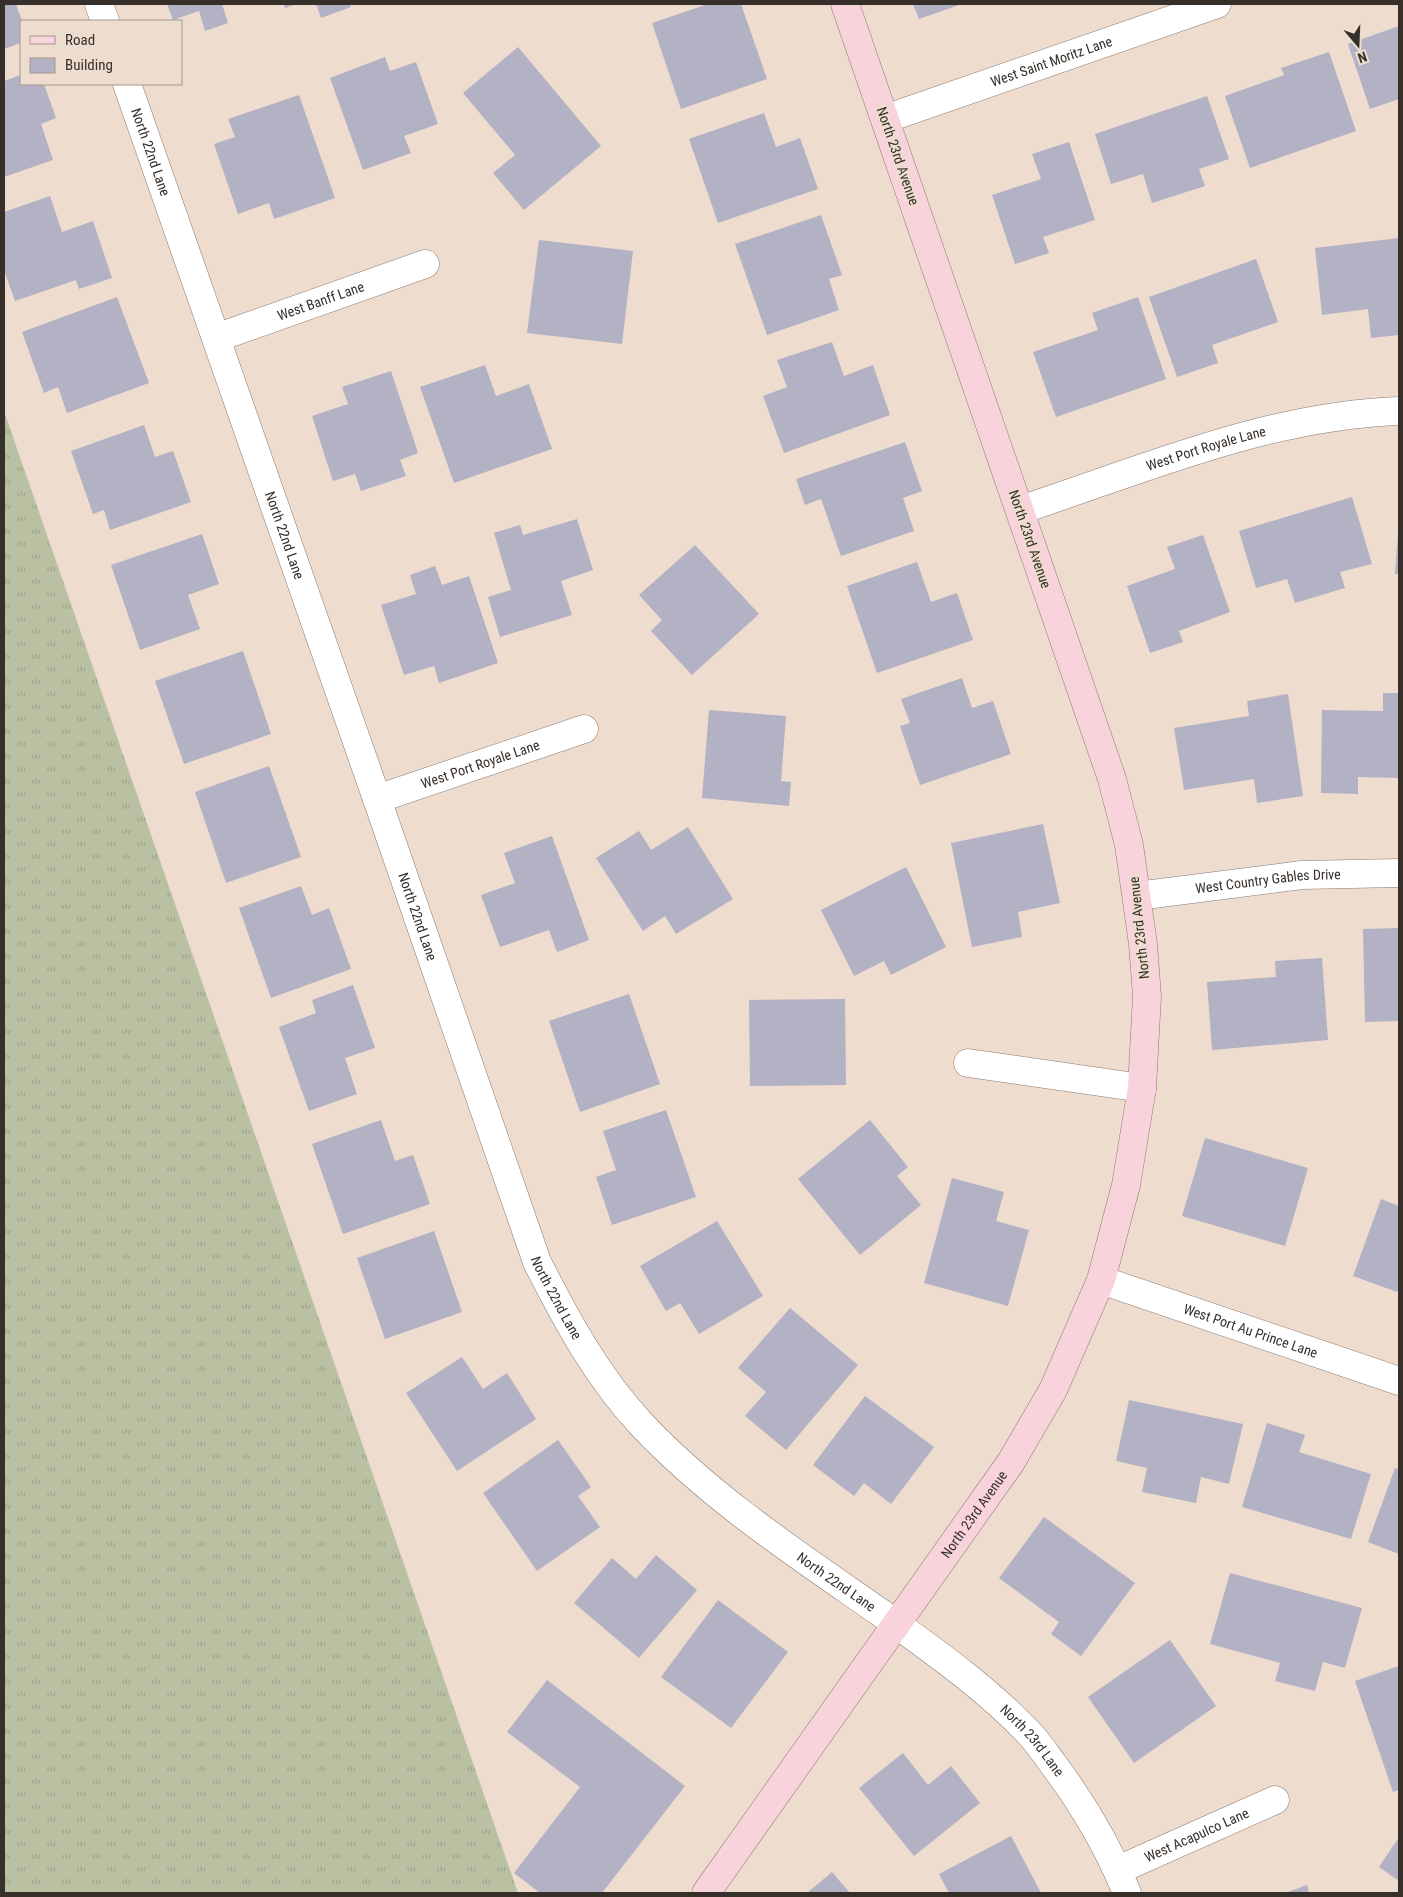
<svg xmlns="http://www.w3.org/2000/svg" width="1403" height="1897" viewBox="0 0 1403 1897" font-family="'Roboto Condensed',sans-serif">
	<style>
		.grass { fill: url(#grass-tufts) }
		.building { fill: #b3b1c4 }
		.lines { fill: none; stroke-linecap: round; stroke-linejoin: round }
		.street-casing { stroke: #8b7a6f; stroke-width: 29 }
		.secondary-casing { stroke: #8b7a6f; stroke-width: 29 }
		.street { stroke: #fff; stroke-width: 28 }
		.secondary { stroke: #f8d3db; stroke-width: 28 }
		.labels { text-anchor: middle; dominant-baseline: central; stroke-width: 4; stroke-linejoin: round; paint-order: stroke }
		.street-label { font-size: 14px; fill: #362f2a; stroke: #eedccf }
	</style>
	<defs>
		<pattern id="grass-tufts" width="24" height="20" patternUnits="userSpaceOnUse" patternTransform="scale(1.25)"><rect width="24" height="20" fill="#bac0a2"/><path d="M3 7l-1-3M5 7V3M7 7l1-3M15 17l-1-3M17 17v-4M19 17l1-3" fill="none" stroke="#a0a58c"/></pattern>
	</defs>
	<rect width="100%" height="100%" fill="#eedccf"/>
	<!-- grass -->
	<polygon class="grass" points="4,411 518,1893 4,1893"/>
	<!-- building -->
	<g class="building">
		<polygon points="4,4 16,4 22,21 21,43 4,49"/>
		<polygon points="167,4 222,4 228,23 205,31 199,11 173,20"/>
		<polygon points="284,4 297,4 285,8"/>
		<polygon points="316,4 350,4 351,7 321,18"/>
		<polygon points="708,4 741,4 767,79 681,109 652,23"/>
		<polygon points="913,4 962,4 919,19"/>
		<polygon points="1399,26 1399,99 1370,109 1348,44"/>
		<polygon points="518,47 601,146 524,210 493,173 515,155 463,93"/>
		<polygon points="1329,52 1356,131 1250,168 1225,96 1284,75 1281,68"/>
		<polygon points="385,57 390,71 416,62 438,124 404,136 411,153 363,170 330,78"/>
		<polygon points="21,75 21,84 44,84 56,118 41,124 53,160 4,177 4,81"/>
		<polygon points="299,95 335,198 274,219 269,203 238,214 214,144 235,137 228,119"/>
		<polygon points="1207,96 1229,159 1199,169 1205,186 1152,203 1143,174 1111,184 1095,134"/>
		<polygon points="764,113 776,147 800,138 818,189 718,223 689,139"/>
		<polygon points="1069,142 1095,220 1043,237 1049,253 1015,264 992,195 1041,179 1032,154"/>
		<polygon points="50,196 62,232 93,221 112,278 79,289 76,280 15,301 4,270 4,212"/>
		<polygon points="821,215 842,275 829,279 839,310 767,335 735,244"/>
		<polygon points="1399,238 1399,335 1371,338 1368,309 1322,315 1315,248"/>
		<polygon points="539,240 633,251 622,344 527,333"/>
		<polygon points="1256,259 1278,322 1212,345 1218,363 1177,377 1149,297"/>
		<polygon points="117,297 149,383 67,413 58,387 44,393 22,332"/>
		<polygon points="1138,297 1166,379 1056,417 1033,352 1098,330 1092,313"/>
		<polygon points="832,342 844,376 873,365 890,415 784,453 763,396 787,387 777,360"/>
		<polygon points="485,365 496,396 529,384 552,449 454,483 420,387"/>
		<polygon points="391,371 418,453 400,460 406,476 361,491 355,474 333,481 312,416 348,404 342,387"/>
		<polygon points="144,425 155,457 173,451 191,502 110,530 104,510 93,514 71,451"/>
		<polygon points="905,442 922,491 903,498 914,531 841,556 821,499 805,505 796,479"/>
		<polygon points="1352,497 1372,564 1340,572 1345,588 1295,603 1287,579 1256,588 1239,531"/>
		<polygon points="577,519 593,570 561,581 572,615 500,637 488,597 511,590 494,533 520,525 523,535"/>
		<polygon points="1398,533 1399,534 1399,574 1395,574"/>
		<polygon points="202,534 219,584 188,595 200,629 140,650 111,565"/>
		<polygon points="1203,535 1230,612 1179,631 1183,642 1150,653 1127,586 1175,569 1167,547"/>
		<polygon points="695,545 759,614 692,675 651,631 662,620 639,595"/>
		<polygon points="917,562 931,602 957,593 973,640 877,673 847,586"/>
		<polygon points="435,566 442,585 469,576 498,663 439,683 434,666 404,675 381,605 416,594 410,575"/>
		<polygon points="243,651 271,734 184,764 155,681"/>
		<polygon points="962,678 972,708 993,701 1011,754 920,785 900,726 910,723 901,699"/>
		<polygon points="1383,693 1399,693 1399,778 1358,777 1358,794 1321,793 1322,710 1383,711"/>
		<polygon points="1288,694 1303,796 1257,803 1254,779 1184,790 1174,728 1249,716 1247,701"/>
		<polygon points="709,710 786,716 781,781 791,782 789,806 702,798"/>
		<polygon points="269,766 301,857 226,883 195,792"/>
		<polygon points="1043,824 1060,903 1018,912 1022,937 972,947 951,843"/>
		<polygon points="688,827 733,899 676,934 665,916 643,931 596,858 639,831 651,850"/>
		<polygon points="552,836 589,940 557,952 549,930 500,947 481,895 515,883 504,853"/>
		<polygon points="906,867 946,947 891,975 884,961 854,976 821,910"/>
		<polygon points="301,886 312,915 329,908 351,969 271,998 239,908"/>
		<polygon points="1399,928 1399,1021 1365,1022 1363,929"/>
		<polygon points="1322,958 1328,1040 1212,1050 1207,982 1276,977 1275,961"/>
		<polygon points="353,985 375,1048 345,1058 357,1094 309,1111 279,1027 316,1013 312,1000"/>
		<polygon points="629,994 660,1084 580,1112 549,1021"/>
		<polygon points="845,999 846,1085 750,1086 749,1000"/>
		<polygon points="666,1110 696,1197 612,1225 596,1177 616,1170 603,1131"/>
		<polygon points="381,1120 395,1161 413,1155 430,1204 343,1234 312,1144"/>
		<polygon points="870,1120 908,1167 897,1176 921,1205 860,1255 798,1179"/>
		<polygon points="1205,1138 1308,1168 1285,1246 1182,1216"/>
		<polygon points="952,1178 1004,1192 996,1221 1029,1230 1008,1306 924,1283"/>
		<polygon points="1381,1199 1399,1206 1399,1287 1397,1292 1353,1276"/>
		<polygon points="717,1221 763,1296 699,1334 680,1303 666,1311 640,1266"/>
		<polygon points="434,1231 462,1312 385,1339 357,1258"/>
		<polygon points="790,1308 858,1365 786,1450 745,1416 766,1392 738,1368"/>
		<polygon points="462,1357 483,1389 507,1373 536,1419 457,1471 406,1393"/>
		<polygon points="865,1396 934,1447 891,1504 864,1483 854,1496 813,1465"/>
		<polygon points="1129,1400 1243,1424 1229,1484 1201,1477 1196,1503 1142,1492 1147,1468 1116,1461"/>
		<polygon points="1267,1423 1305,1435 1299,1452 1371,1474 1351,1539 1242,1507"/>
		<polygon points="558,1440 591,1487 578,1496 600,1527 537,1571 483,1493"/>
		<polygon points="1395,1468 1399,1470 1399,1554 1368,1542"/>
		<polygon points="1044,1517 1135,1583 1081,1656 1051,1634 1059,1622 999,1578"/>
		<polygon points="656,1555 697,1590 639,1658 574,1603 612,1558 636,1579"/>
		<polygon points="1230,1573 1362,1608 1345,1668 1323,1662 1315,1691 1275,1681 1280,1663 1210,1644"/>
		<polygon points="718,1600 788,1652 731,1728 661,1677"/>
		<polygon points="1170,1640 1216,1706 1134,1763 1088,1697"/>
		<polygon points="1399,1666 1399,1790 1393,1792 1355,1681"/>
		<polygon points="547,1680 685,1786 602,1893 540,1893 514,1873 580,1787 507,1732"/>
		<polygon points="903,1753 928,1785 951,1766 980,1803 914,1856 859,1788"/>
		<polygon points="1011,1836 1041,1893 949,1893 939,1874"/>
		<polygon points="1399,1837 1399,1881 1379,1867"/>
		<polygon points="832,1872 850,1893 807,1893"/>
		<polygon points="1307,1885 1309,1893 1285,1893"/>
	</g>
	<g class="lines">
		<!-- street casing -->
		<g class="street-casing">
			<g id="street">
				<polyline points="99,4 105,21"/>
				<path id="s1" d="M127,84L377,799L537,1262C566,1319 597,1377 642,1425C712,1499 798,1555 881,1613C932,1650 984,1686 1028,1732C1037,1741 1045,1753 1053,1764C1083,1804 1108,1846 1127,1893"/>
				<path id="s2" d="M885,119L1217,4"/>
				<path id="s3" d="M216,338L425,264"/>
				<path id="s4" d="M1020,510C1145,469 1266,416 1399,411"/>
				<path id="s5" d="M377,799L584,729"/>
				<path id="s6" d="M1137,896L1302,875L1399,873"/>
				<polyline points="968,1063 1142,1088"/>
				<path id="s7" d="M1101,1280L1399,1381"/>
				<path id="s8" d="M1118,1870L1275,1800"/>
			</g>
		</g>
		<!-- secondary casing -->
		<g class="secondary-casing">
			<g id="secondary">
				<path id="s9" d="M706,1893L1011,1462L1053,1390L1101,1280L1126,1185L1142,1088L1147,996L1143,944L1129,845L1112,779L845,4"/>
			</g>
		</g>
		<!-- street -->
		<use href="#street" class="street"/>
		<!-- secondary -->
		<use href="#secondary" class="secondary"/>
	</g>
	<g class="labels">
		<!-- street labels -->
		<g class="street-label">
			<text stroke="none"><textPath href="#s2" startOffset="176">West Saint Moritz Lane</textPath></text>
			<text stroke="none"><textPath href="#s1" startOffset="72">North 22nd Lane</textPath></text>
			<text transform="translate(898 156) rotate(71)">North 23rd Avenue</text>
			<text stroke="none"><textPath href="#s3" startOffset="111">West Banff Lane</textPath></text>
			<text stroke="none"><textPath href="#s4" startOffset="196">West Port Royale Lane</textPath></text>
			<text stroke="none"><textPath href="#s1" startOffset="478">North 22nd Lane</textPath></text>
			<text transform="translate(1030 539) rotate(71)">North 23rd Avenue</text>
			<text stroke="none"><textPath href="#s5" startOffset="109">West Port Royale Lane</textPath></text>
			<text stroke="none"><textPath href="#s6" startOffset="132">West Country Gables Drive</textPath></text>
			<text stroke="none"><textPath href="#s1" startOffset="882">North 22nd Lane</textPath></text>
			<text transform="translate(1139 928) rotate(-96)">North 23rd Avenue</text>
			<text stroke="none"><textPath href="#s1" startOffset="1288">North 22nd Lane</textPath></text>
			<text stroke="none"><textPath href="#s7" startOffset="158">West Port Au Prince Lane</textPath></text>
			<text stroke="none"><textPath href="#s9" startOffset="464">North 23rd Avenue</textPath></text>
			<text stroke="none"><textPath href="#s1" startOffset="1692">North 22nd Lane</textPath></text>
			<text stroke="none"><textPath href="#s1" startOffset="1945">North 23rd Lane</textPath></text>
			<text stroke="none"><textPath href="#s8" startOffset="86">West Acapulco Lane</textPath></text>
		</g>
	</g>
	<!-- border -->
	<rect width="1403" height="1897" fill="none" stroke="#362f2a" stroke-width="10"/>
	<!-- legend -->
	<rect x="20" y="20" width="162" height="65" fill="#eedccf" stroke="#a4978d"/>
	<rect x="30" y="36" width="25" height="8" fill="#f8d3db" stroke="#a4978d"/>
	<text x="65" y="45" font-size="15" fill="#362f2a">Road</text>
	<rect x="30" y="58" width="25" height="15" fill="#b3b1c4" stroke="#a4978d"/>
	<text x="65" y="70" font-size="15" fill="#362f2a">Building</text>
	<!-- north arrow -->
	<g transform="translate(1358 45) rotate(161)" stroke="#eedccf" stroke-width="4" paint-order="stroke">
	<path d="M0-4L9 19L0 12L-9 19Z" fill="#362f2a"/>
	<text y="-8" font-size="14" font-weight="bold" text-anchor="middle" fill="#362f2a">N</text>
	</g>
</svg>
